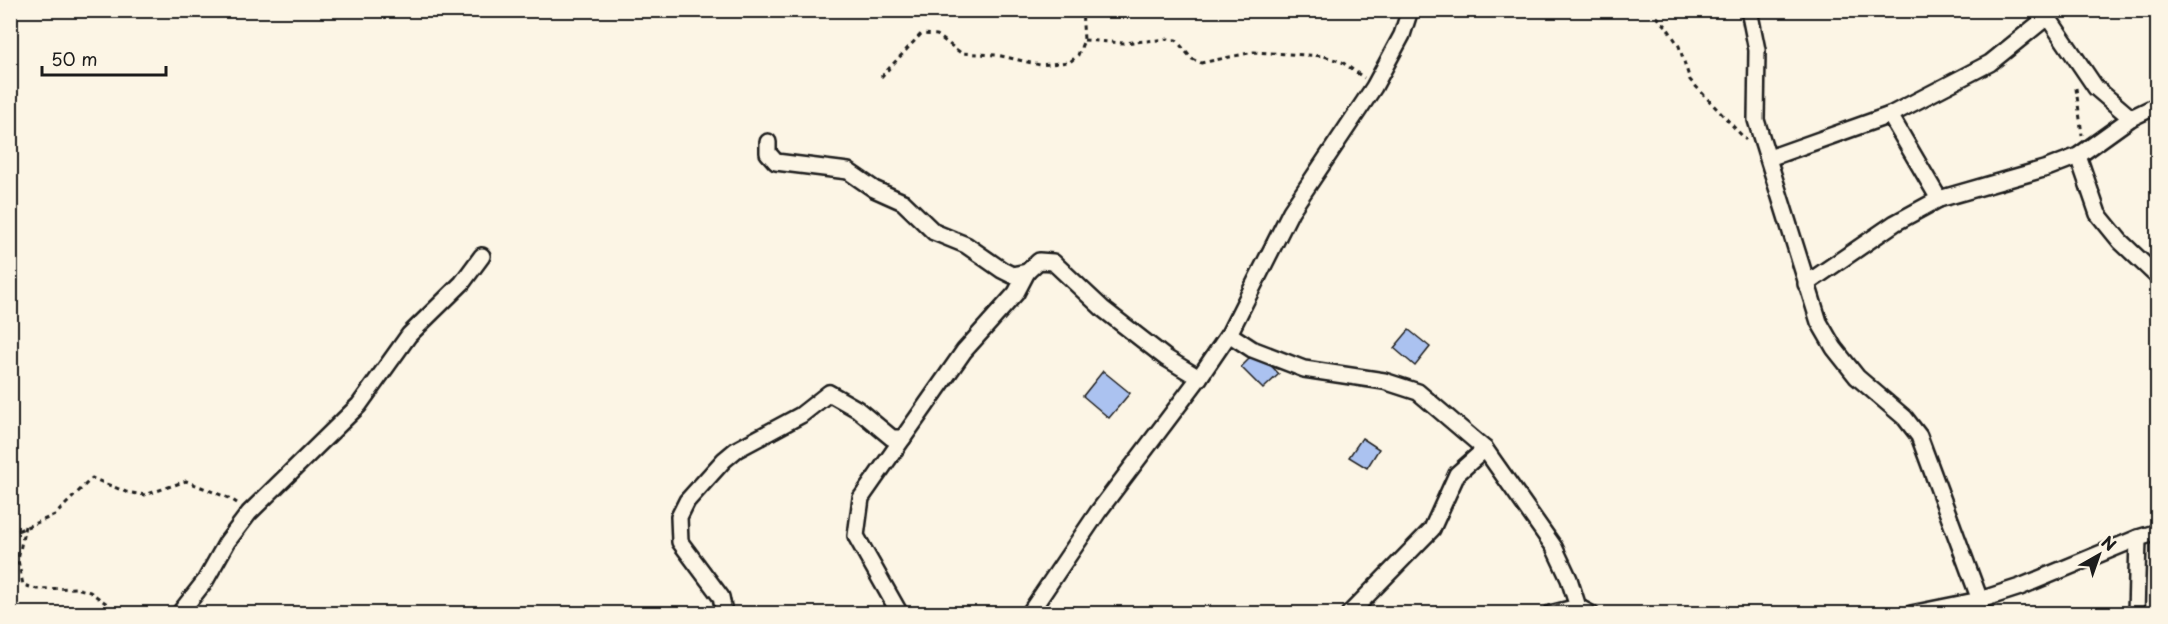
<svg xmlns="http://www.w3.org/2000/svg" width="2168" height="624" viewBox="0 0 2168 624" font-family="'Playpen Sans',sans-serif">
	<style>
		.building { fill: #abc2f0; stroke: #1c1c1c; stroke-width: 1.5 }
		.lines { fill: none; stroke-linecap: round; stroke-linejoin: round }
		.street-casing { stroke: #1c1c1c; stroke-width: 20 }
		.path { stroke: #1c1c1c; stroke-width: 3; stroke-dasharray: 4.5 4.5; stroke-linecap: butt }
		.street { stroke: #fcf5e5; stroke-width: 15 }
	</style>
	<rect width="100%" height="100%" fill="#fcf5e5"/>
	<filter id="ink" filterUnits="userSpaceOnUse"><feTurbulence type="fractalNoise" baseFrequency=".0167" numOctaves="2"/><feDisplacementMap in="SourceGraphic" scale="12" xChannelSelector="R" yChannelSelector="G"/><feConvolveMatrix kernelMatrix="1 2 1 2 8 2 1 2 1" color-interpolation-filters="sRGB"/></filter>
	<g filter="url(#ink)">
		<!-- building -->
		<g class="building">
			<polygon points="1409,330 1430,347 1415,366 1394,348"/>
			<polygon points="1257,351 1279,374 1263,389 1241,367"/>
			<polygon points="1103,371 1130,393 1109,418 1083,396"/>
			<polygon points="1362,438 1379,449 1367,468 1349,457"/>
		</g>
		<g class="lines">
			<!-- street casing -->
			<g class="street-casing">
				<g id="street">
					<polyline points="1749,10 1757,50 1756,120 1819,322 1834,348 1857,377 1905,418 1919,436 1980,600"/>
					<polyline points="2043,10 2096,88 2131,118"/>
					<polyline points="1890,115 1939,199"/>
					<polyline points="768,142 768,153 776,162 848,171 874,189 903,202 934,232 966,245 1002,270 1012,275 1027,272 1039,261 1053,262 1103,309 1166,358 1199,378"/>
					<polyline points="2078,156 2098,214 2120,241 2158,277"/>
					<polyline points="1769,158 1890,115 1990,63 2047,17"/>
					<polyline points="1806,284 1895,223 1939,199 2047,168 2078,156 2131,118 2158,105"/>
					<polyline points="1229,334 1252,349 1304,369 1384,381 1418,392 1485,449 1554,547 1569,579 1578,607"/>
					<polyline points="179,614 205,581 227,542 249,513 359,405 409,335 462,283 482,256"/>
					<polyline points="720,614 723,607 721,597 680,542 679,517 687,501 724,460 736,450 801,415 829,393 857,409 892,438 903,438 964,351 1016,293 1027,272"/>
					<polyline points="900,614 856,536 861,498 903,438"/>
					<polyline points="1029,614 1098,512 1199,378 1229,334 1291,211 1374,87 1402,35 1410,10"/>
					<polyline points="1349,614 1432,529 1457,474 1485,449"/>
					<polyline points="1550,614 1578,607 1591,614"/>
					<polyline points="1911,614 1980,600 2020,587 2138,538 2158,532"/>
					<polyline points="2136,614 2138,538"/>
				</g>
			</g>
			<!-- path -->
			<g class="path">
				<polyline points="1650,10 1666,26 1679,46 1690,80 1746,140"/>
				<polyline points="1084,40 1123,43 1169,39 1176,40 1192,59 1201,63 1254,52 1324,56 1342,62 1364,78"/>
				<polyline points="881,77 921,34 937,35 961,53 997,55 1040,65 1070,62 1078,55 1084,40 1082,10"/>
				<polyline points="2076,88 2082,135"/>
				<polyline points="25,526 18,560 23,585 37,589 76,588 90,592 117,611 146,614"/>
				<polyline points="10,534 55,515 92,478 126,492 145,495 186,481 231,499 237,503"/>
			</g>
			<!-- street -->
			<use href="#street" class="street"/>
		</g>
	</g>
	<!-- margin -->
	<rect width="2168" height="624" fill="none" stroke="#fcf5e5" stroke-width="36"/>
	<rect x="18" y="18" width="2132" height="588" fill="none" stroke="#1c1c1c" stroke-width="2" filter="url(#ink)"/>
	<!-- north arrow -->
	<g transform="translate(2099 555) rotate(40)" stroke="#fcf5e5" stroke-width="4.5" paint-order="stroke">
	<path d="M0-4.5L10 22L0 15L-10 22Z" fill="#1c1c1c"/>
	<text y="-9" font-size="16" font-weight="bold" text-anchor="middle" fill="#1c1c1c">N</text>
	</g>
	<!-- scale -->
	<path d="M42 66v9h124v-9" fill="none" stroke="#1c1c1c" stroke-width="3"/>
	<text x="51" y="66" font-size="18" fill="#1c1c1c" stroke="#fcf5e5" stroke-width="4.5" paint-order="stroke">50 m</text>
</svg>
